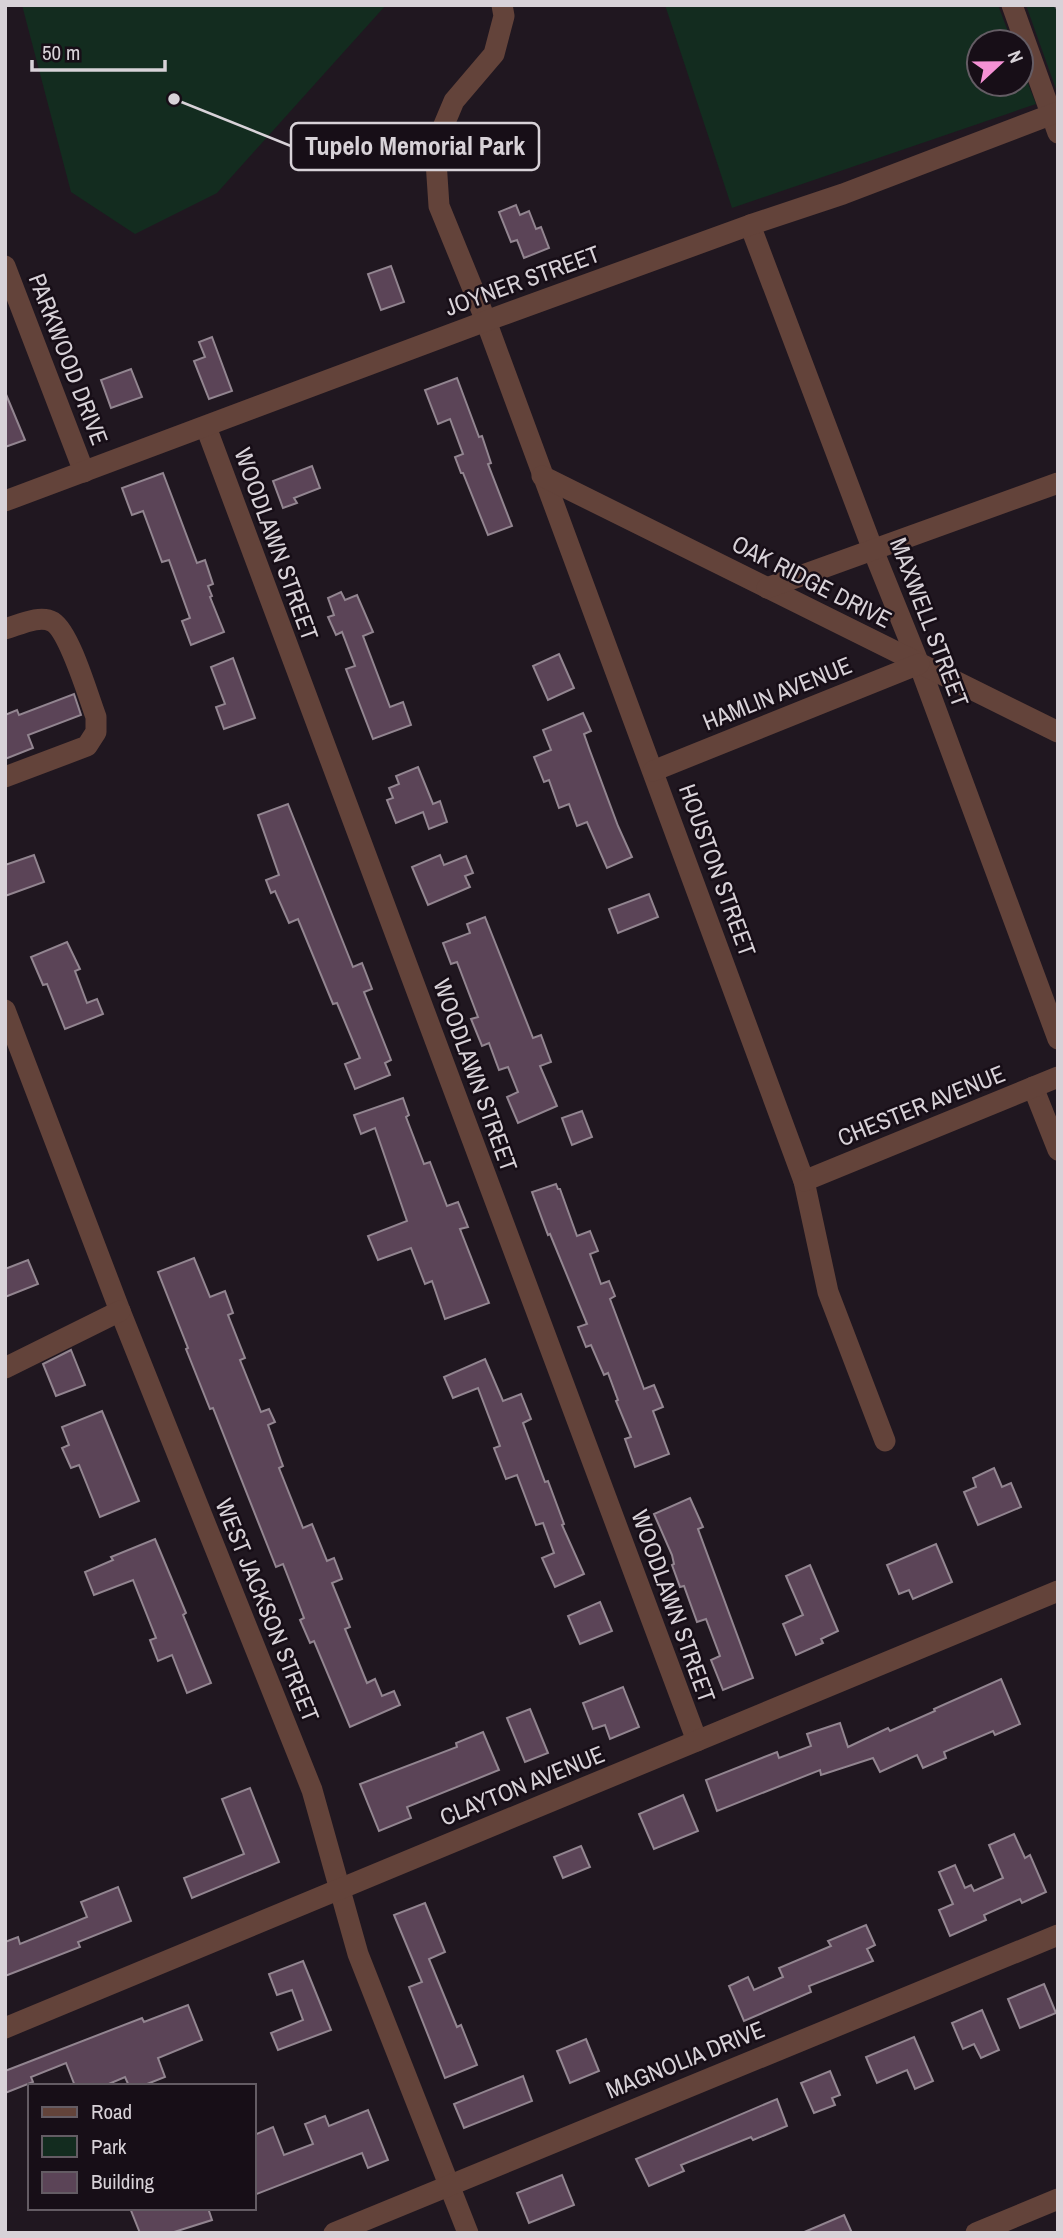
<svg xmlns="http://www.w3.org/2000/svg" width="1063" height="2238" viewBox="0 0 1063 2238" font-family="'Archivo Narrow',sans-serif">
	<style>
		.green { fill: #132c1f }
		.building { fill: #5b4457; stroke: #928590; stroke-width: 2 }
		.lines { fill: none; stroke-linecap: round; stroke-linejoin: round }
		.path { stroke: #635b63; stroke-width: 3.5; stroke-dasharray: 5 3.5; stroke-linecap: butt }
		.minor { stroke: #63433a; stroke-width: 21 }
		.labels { text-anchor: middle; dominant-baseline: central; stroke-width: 5; stroke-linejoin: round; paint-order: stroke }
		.street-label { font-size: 24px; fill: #d8d2d8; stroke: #170e17 }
		.leader { fill: none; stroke: #d8d2d8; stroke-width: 2.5 }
		.callout-dot { fill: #d8d2d8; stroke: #170e17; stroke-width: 2.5 }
		.callout { fill: #170e17; stroke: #d8d2d8; stroke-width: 2.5 }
		.callout-label { font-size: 26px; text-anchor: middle; font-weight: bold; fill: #d8d2d8 }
	</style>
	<rect width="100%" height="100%" fill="#201720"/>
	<!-- green -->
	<g class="green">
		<polygon points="22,5 386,5 217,193 135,234 71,192"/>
		<polygon points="665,5 998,5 1012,42 979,42 979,84 1021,84 1021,66 1036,104 732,208"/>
		<polygon points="1026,5 1058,5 1058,92 1057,92"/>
	</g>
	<!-- building -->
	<g class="building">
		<polygon points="516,205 520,215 529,211 536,229 541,227 549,248 524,258 517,240 511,242 499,212"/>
		<polygon points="391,266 404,302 381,310 368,274"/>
		<polygon points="212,337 232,391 209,399 194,361 205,357 199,342"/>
		<polygon points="131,369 142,397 111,408 101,380"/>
		<polygon points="457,378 479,437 482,436 491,463 488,464 512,526 488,535 463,473 461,473 455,457 463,454 450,419 438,424 425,390"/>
		<polygon points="5,392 25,440 5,447"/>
		<polygon points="312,466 320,488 294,498 297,503 283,508 273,481"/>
		<polygon points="163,473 197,563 205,560 213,584 208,586 212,596 210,597 224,632 191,645 182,621 190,618 169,560 162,562 143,511 132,515 122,488"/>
		<polygon points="341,592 345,600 357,595 373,632 363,636 390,707 403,702 411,725 373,739 346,669 355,666 342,632 336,635 328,617 334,615 328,598"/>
		<polygon points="559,654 574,688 548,700 533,666"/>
		<polygon points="233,658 255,718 224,729 216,707 225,704 211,667"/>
		<polygon points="74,694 81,715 28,735 33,748 5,759 5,715 17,710 19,715"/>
		<polygon points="583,713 591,731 584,734 590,751 618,826 632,857 607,868 587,822 577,826 569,804 559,808 549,780 544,782 534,757 551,750 543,730"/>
		<polygon points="418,767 433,804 440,801 447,822 429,829 423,812 396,823 387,800 393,798 389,788 399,784 396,776"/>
		<polygon points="288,804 353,967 362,963 372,989 364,992 391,1060 385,1063 390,1075 355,1089 345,1064 360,1058 337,1003 333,1004 298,919 289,923 275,891 271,893 266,880 279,875 258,815"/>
		<polygon points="34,855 44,882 5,896 5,865"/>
		<polygon points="440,855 444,865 466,856 473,873 465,876 470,887 428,905 412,867"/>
		<polygon points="649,894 658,917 618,933 609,909"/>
		<polygon points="485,917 533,1038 541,1035 551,1062 540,1066 557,1106 518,1123 507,1097 518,1092 508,1067 499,1070 489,1043 482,1046 471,1019 478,1017 457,962 451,964 443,943 470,933 467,924"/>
		<polygon points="67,942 80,969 75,971 87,1003 97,999 103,1014 65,1029 47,984 43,985 31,957"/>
		<polygon points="403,1098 409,1115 406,1117 424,1164 430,1162 447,1206 458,1202 468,1227 460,1229 489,1303 445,1319 432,1281 425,1284 411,1248 378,1260 368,1236 407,1221 375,1128 361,1134 354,1115"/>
		<polygon points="582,1111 592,1137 572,1145 562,1118"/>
		<polygon points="556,1184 558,1189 560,1189 577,1236 590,1231 598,1251 590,1254 601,1284 609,1281 615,1296 610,1299 644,1389 654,1385 663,1407 653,1411 669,1454 635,1467 625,1439 631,1437 616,1401 618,1400 608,1373 604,1375 591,1345 586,1347 578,1327 587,1324 550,1234 548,1235 532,1192"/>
		<polygon points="194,1258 210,1297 225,1291 233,1313 228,1315 245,1358 240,1360 261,1412 269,1409 275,1422 268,1425 283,1466 279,1468 303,1528 312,1524 327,1561 334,1558 342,1579 332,1583 350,1627 345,1629 367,1683 375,1679 382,1696 394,1691 400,1705 350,1727 314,1641 310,1643 300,1620 304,1618 283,1564 276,1567 213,1408 210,1409 186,1349 188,1348 158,1272"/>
		<polygon points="28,1260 38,1284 5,1297 5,1269"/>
		<polygon points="71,1350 85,1385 56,1396 43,1364"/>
		<polygon points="485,1359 503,1401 521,1394 531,1419 523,1423 545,1482 548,1481 564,1524 562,1525 584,1574 555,1587 542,1558 554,1553 543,1523 536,1525 517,1475 506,1479 494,1448 500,1446 478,1388 453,1398 444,1377"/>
		<polygon points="102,1411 139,1501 100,1517 79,1465 71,1468 62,1448 69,1445 62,1427"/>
		<polygon points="994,1468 1002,1487 1011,1483 1021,1507 978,1525 964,1492 976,1487 973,1478"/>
		<polygon points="690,1498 703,1527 698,1529 753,1678 723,1690 711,1660 720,1656 706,1619 697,1622 684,1586 680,1587 672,1565 674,1564 672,1555 654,1514"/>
		<polygon points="155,1539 186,1613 183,1615 211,1683 187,1693 172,1655 158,1661 150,1640 156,1638 133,1580 94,1595 85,1572 113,1560 111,1557"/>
		<polygon points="936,1544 952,1582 913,1599 909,1590 899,1594 887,1565"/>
		<polygon points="810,1565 838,1631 821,1639 823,1643 796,1655 783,1624 803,1615 786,1576"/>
		<polygon points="600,1602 612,1631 580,1644 568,1616"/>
		<polygon points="1001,1679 1020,1724 995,1735 993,1731 944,1752 946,1758 923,1768 917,1755 880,1772 873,1758 821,1775 820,1770 717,1811 706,1780 777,1752 779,1758 811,1746 807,1734 840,1723 848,1747 888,1728 890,1731 935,1711 934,1709"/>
		<polygon points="623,1687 639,1727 610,1739 605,1725 593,1729 583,1703"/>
		<polygon points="530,1709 548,1753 525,1762 507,1718"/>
		<polygon points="483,1732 499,1770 407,1807 411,1818 379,1831 360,1784 457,1747 456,1743"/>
		<polygon points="250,1788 279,1862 192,1898 184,1878 244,1854 222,1799"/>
		<polygon points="683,1795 698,1831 654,1849 639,1814"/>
		<polygon points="1014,1834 1025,1858 1030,1855 1046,1892 1022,1903 1020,1899 984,1915 986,1920 950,1936 939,1910 953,1904 939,1872 955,1865 965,1888 971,1885 974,1891 1003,1878 989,1845"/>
		<polygon points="581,1846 590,1867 563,1878 554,1857"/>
		<polygon points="118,1887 131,1921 78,1942 80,1947 5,1976 5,1942 18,1937 20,1944 87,1917 81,1902"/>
		<polygon points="425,1903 445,1952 429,1959 457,2027 461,2025 477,2065 445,2078 409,1987 422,1982 394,1915"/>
		<polygon points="866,1925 875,1945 867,1949 873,1961 809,1986 811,1992 744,2021 729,1986 748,1977 754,1990 783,1977 779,1968 831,1946 828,1941"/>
		<polygon points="303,1961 331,2030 278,2050 271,2033 303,2020 292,1990 277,1995 269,1974"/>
		<polygon points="1044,1984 1056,2013 1020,2028 1008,1999"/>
		<polygon points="188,2005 202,2040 158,2058 165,2077 142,2086 129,2086 125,2077 104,2086 75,2086 66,2063 31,2077 33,2082 5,2093 5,2071 142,2018 144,2022"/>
		<polygon points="982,2010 999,2050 981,2058 974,2044 963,2049 952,2023"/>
		<polygon points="914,2037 933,2081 915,2089 907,2070 877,2083 866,2057"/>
		<polygon points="586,2039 599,2071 570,2083 557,2051"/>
		<polygon points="830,2071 840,2095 832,2098 835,2105 814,2113 801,2083"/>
		<polygon points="523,2076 532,2101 464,2128 454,2104"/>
		<polygon points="777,2099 787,2126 753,2140 751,2137 681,2165 684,2171 649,2186 636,2159"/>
		<polygon points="368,2110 388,2160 368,2168 362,2153 254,2195 254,2135 273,2127 284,2155 313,2144 305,2124 325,2116 329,2126"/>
		<polygon points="562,2175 574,2205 529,2223 517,2193"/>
		<polygon points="130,2208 208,2208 212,2220 171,2233 140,2233"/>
		<polygon points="844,2215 852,2233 802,2233"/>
	</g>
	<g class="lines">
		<!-- path -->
		<polyline class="path" points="1055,5 1058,9"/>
		<!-- minor -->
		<g class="minor">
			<polyline points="502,5 504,16 494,54 454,101 435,146 439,206 486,321 804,1181 828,1292 885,1441"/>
			<polyline points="1012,5 1058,133"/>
			<polyline points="750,225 873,550 919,664 1058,1039"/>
			<polyline points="5,266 84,472"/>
			<polyline points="206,427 697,1741"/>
			<polyline points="542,476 1058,732"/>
			<polyline points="5,501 486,321 750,225 843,194 1058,112"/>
			<polyline points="767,588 1058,483"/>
			<path d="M5,629C19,625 40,614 53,622C70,633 88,696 96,717V732L87,746L5,777"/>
			<polyline points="653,771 919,664"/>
			<polyline points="5,1010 120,1311 312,1790 358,1954 468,2233"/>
			<polyline points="1033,1087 1058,1150"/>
			<polyline points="804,1181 1058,1077"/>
			<polyline points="5,1368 120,1311"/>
			<polyline points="5,2028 1058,1591"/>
			<polyline points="334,2233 1058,1935"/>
			<polyline points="976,2233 1058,2199"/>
		</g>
	</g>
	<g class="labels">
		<!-- street labels -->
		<g class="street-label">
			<text transform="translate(522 280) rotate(-20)">JOYNER STREET</text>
			<text transform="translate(69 359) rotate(69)">PARKWOOD DRIVE</text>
			<text transform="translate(277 544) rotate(70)">WOODLAWN STREET</text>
			<text transform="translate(812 581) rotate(27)">OAK RIDGE DRIVE</text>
			<text transform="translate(930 622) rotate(69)">MAXWELL STREET</text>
			<text transform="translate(777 693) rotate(-22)">HAMLIN AVENUE</text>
			<text transform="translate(718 870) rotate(70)">HOUSTON STREET</text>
			<text transform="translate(476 1075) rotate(70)">WOODLAWN STREET</text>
			<text transform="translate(921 1105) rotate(-22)">CHESTER AVENUE</text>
			<text transform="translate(674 1606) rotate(70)">WOODLAWN STREET</text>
			<text transform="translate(268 1610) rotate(68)">WEST JACKSON STREET</text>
			<text transform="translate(522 1785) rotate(-22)">CLAYTON AVENUE</text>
			<text transform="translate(685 2059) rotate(-22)">MAGNOLIA DRIVE</text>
		</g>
	</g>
	<!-- callouts -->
	<path class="leader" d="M174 99L291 146"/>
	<circle class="callout-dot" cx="174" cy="99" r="7"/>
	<rect class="callout" x="291" y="123" width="248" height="47" rx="7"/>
	<g class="callout-label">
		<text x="415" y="155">Tupelo Memorial Park</text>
	</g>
	<!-- border -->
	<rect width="1063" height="2238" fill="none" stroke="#d8d2d8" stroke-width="14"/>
	<!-- legend -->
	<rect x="28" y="2084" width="228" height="126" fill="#170e17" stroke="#645c64" stroke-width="2"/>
	<rect x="42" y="2107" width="35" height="10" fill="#63433a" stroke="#645c64" stroke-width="2"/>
	<text x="91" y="2119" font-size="21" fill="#d8d2d8">Road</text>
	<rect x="42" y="2136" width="35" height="21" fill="#132c1f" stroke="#645c64" stroke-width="2"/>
	<text x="91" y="2154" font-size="21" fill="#d8d2d8">Park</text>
	<rect x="42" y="2172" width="35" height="21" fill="#5b4457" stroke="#645c64" stroke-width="2"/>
	<text x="91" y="2189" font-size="21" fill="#d8d2d8">Building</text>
	<!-- north arrow -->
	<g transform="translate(1000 63) rotate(68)"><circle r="33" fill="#170e17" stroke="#645c64" stroke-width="2"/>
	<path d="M0-5L12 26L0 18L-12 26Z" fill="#f491d4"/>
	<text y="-10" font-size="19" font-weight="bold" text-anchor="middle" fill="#d8d2d8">N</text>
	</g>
	<!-- scale -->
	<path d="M32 60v10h133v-10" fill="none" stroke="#d8d2d8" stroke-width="3.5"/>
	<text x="42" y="60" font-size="21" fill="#d8d2d8" stroke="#170e17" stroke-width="5" paint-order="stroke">50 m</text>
</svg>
